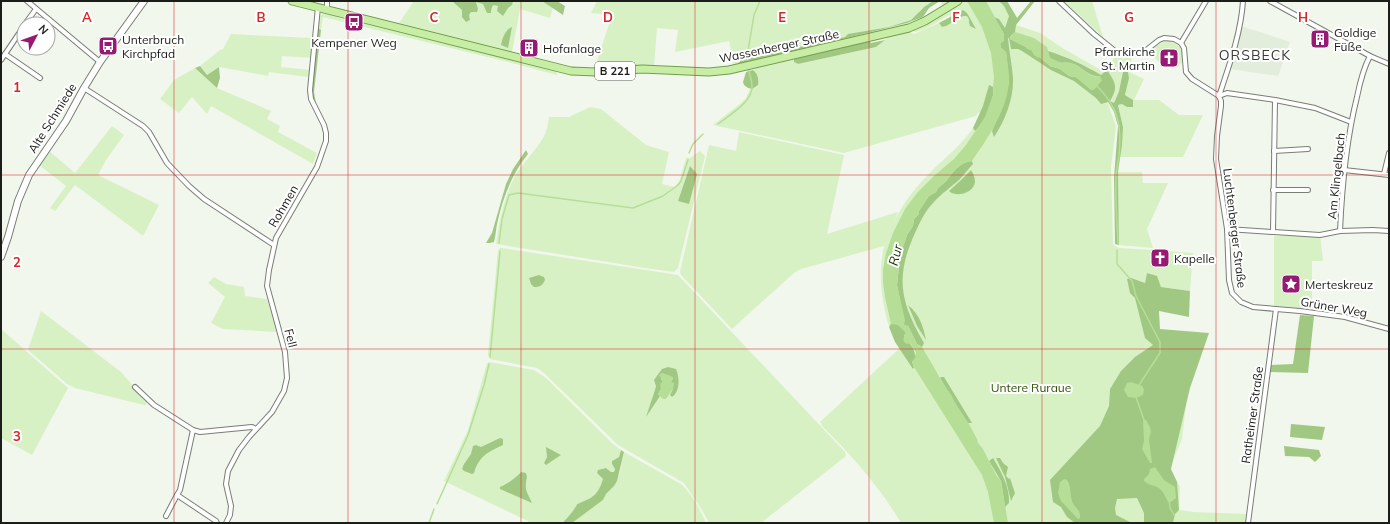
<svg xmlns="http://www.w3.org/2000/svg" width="1390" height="524" viewBox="0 0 1390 524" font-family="Mulish,sans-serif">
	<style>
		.built { fill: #e3eddc }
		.green { fill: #d7f1c5 }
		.forest { fill: #a1c883 }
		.water { fill: #b6de97 }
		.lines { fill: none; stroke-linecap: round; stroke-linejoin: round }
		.stream { stroke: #b6de97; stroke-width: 1.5 }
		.street-casing { stroke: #787e75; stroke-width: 6 }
		.secondary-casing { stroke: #787e75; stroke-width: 8 }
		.primary-casing { stroke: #729d4c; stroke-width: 9 }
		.street { stroke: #fff; stroke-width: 4 }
		.secondary { stroke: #fff; stroke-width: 6 }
		.primary { stroke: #c7eea4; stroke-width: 7 }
		.grid { fill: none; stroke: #d62828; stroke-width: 1; stroke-opacity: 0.55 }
		.labels { text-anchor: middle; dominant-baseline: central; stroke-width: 4; stroke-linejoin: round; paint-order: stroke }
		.shield { fill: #fff; stroke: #5f615e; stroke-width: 1 }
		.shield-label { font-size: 11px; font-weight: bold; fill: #1b1d19 }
		.poi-label { font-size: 12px; fill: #1b1d19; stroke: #fff; text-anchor: start }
		.street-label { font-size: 12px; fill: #1b1d19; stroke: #fff }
		.park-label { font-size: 12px; fill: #2f5105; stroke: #fff }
		.water-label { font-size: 13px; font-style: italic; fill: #1c3401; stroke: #fff }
		.quarter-label { font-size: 14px; letter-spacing: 1px; fill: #3a3e36; stroke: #fff }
		.grid-label { font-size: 13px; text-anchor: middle; font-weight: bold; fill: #d62828; stroke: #fff; stroke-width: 4; stroke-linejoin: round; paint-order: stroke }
	</style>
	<rect width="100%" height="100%" fill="#f1f7ed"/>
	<!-- built -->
	<polygon class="built" points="1241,26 1290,42 1278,76 1230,69"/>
	<!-- green -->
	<g class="green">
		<polygon points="414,1 551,1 554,3 550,18 520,9 512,52 399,23"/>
		<polygon points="597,1 933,1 921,9 915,17 911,20 889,27 849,34 845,37 816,43 805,46 785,49 777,53 761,55 750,59 744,59 738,65 734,66 729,41 675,52 678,30 657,28 654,67 594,70 612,15 591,13"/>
		<path d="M940,1H1007L1019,20L1016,25L1040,33L1064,49L1103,71L1106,74L1112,97C1119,88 1112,79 1107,70L1116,54L1132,57L1129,72L1144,79L1134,100H1159L1179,115H1203L1183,157H1120L1123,127L1118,105L1122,104L1127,107H1133V100L1125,95L1127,86L1123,79L1114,103L1110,101H1107L1116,126L1111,167L1113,244L1116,247L1119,248L1155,250L1154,261L1166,263L1167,251L1193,253L1190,291L1161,287L1156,277L1147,273L1145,283L1133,279L1188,387L1182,439L1170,468L1180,487L1179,510L1194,512L1246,514L1245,523H1173L1174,519L1169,523H901C880,487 851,455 821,425L822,424L820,422L901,347L890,326L889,327C881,300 878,273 884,246L801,269L794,273L732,329L681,275L680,272L709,145L736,151L739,132L844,155L827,234L898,212L894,222C902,205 913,190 926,177C945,156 971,140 981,112L978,113L976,116L844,153L713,125L741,103L746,98L750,89H752L756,73L753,70L756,68L794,59V62L798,64L876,47L887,38L907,31L914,34L939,23L942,27L951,19L949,15C938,22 927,29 915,32L911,30L946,11Z"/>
		<polygon points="1064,1 1092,1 1103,37"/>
		<path d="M323,13C332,14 340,18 348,21C356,23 363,24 371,24L556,72L557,75L508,62L323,17L321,30L318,28L320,16Z"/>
		<polygon points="231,34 312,38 312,58 282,56 281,67 311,70 308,77 269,72 268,76 219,67 207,75 200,66 220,50 223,49"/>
		<path d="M1166,41C1180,43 1183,49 1183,61L1178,67C1166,69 1157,61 1150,53V51C1155,46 1160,43 1166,41Z"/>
		<polygon points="195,68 217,88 271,111 267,119 280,126 278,132 317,153 313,164 211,106 207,114 192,97 179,113 160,99 174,80"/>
		<path d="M590,107L601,109L646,145L669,152L662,184L674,187L679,182L686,158H690L700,151L705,156L678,268L674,272L645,268L496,244C499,221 504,198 514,178C522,163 535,152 543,138C547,131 548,124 549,117H569Z"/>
		<polygon points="112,126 124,135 106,160 98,175 159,205 143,236 75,185 55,211 50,208 66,186 39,165 49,151 75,173"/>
		<polygon points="1118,172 1142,172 1143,183 1168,183 1147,229 1153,248 1119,245"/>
		<polygon points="1320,235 1323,261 1312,261 1312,309 1274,306 1274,236"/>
		<polygon points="500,248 502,248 678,275 845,452 846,456 761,523 709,523 702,510 684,483 618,445 544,373 537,368 490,359 488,355 498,250"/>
		<polygon points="214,277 226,284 244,287 245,296 267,299 275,324 276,332 223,329 211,323 225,297 208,283"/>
		<polygon points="41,311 121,372 147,402 146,405 144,405 75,388 67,384 28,350"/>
		<polygon points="1,329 68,388 32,455 1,438"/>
		<path d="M489,362L534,370L546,378L613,444L621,450L619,457L613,460L612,464L615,469L614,472H611L606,468L597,473L603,479C598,495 593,498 577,504C576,508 565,521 562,523H532L444,481L468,430L487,363Z"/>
		<path d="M624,452L681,484C692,494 700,509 706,523H572L603,500L606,494L614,486L620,472Z"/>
	</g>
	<!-- forest -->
	<g class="forest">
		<polygon points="452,1 513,1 512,5 508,8 503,16 497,11 498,6 493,5 491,10 491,13 487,13 483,4 476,2 478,9 477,12 471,12 469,15 470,20 466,22 462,17 462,10"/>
		<polygon points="542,1 557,1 565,6 563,15"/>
		<polygon points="933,1 940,1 929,8 923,17 907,23 738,65 740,61 761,55 777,53 785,49 805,46 816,43 845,37 848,34 889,27 911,20 924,7"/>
		<path d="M999,1H1007L1017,18L1031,1H1035L1016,25L1015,32L1010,37V39L1032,50L1050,66L1060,69L1069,76L1076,77L1088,87L1097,86L1100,82L1098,76C1090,77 1082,68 1076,65C1068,61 1059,66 1049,57L1048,51C1067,57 1084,65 1101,75L1107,70C1115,82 1119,87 1110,101L1114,103L1119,91L1123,72L1125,70L1128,72L1129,78L1125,95L1133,100V107H1127L1122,104L1118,105L1123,127L1122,145L1118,172L1119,245L1115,244L1114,178L1118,126L1114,112L1108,102L1101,104L1096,98L1074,81L1051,70L1022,51L1018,49H1011L1009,38H1008C1009,51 1012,64 1013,78C1014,98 1005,121 994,137L992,131L1004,101L1009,82L1006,52L1001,48L1000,44L1004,40V34L994,17L999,19L1005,28L1009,16L1004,6Z"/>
		<path d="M963,10L967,13L976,29L970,26L969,22V20C968,16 967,16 963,16L946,26L942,27L939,23Z"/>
		<path d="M512,27L508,48L501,45C502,38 506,29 512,27Z"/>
		<polygon points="318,28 321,30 314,92 317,110 312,93"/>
		<polygon points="885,40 876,47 798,64 794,62 794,59 869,41 871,43"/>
		<polygon points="200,66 207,75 219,67 220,78 217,88 195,68"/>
		<path d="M753,70C758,74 759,80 758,85L752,89L748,88L744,85L743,82L746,72Z"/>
		<path d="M989,85L993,87C996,97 984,124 975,131L973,128L983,106Z"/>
		<path d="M526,150L528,154C513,172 503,197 498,220C496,227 496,234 494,242L490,243H486L492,233L506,184L513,169Z"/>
		<path d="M972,161L973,164C968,169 964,175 959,180C951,187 941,194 934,202C925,211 920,222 915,233C895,277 900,302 924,343L922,347L917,344L908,326L904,325V320L897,285L900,256L907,235L913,226L914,219L919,214V211L929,196L936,192C938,186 943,185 947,180C953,172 960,162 972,161Z"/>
		<polygon points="690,166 697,174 689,204 678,201"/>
		<path d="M971,170C973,173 975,177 975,182C974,193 956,198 949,191L961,180Z"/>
		<polygon points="1147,273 1157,276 1161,287 1190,291 1189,317 1159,311 1160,329 1209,333 1190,388 1171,469 1177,482 1179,510 1175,514 1173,523 1146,523 1144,522 1144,513 1137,498 1117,499 1115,508 1116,515 1130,522 1130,523 1075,523 1067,517 1061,507 1053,502 1050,480 1100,426 1109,406 1110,389 1121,371 1135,357 1153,345 1145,338 1135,298 1130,293 1127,279 1131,278 1145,283"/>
		<path d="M539,275L544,277L545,280C542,286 540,287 534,287L531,284L529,278Z"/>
		<path d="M908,305C920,315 923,326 926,340L917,326Z"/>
		<polygon points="1300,315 1314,316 1308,373 1270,372 1271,365 1293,364"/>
		<path d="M891,324C899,323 902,328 906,333L904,336L913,348L916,357L912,362L914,367L913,369L895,342L889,327Z"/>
		<path d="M668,367L676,369C680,378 680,392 672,397L670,395L673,389L671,382L673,378L662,373L661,379L663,381L661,389L658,394L660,396L646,417L655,390L656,386L654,380L662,369Z"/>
		<polygon points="941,377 944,377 972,423 967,423 940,378"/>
		<polygon points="1291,424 1325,427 1322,440 1290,437"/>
		<path d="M500,438L503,439V445C488,452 479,456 474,473L472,474L464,471L462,469L464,464L471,454L473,446L476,445L481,447Z"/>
		<polygon points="1284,446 1319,450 1321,456 1315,462 1309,457 1285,456"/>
		<polygon points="546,447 561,455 546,465 544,463 547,457"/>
		<path d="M621,450L624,452L617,481L614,486L606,494L603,500L572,523H562C565,521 576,508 577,504C593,498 598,495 603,479L597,473L598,470L606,468L611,472H614L615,469L612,464V461L619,457Z"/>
		<path d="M993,458C1001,471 1010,487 1009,503L1005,507L1001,481L989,461Z"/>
		<polygon points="996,458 1000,458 1003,463 1008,467 1006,476 1009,479 1010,478 1015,493 1011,501 1005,477"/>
		<path d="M521,472L526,473L527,477C524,491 527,491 532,503L500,489V487C506,485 517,477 521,472Z"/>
	</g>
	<!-- water -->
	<g class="water">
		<path d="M967,1H986L1004,34V40L1000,44L1001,48L1006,52C1007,61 1009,70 1009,80C1008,109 988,138 972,161C960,162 953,172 947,180C943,185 938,186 936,192L929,196L919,211V214L914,219L913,226L907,235L900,256L897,285L905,320L904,325L908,326L917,344L922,347L936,371L942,382L952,396L954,401L969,424L977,439L978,443L983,449L996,475L1001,481L1008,523H994L988,492L982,475L914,367L912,362L916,357V352L910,343L907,344C901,341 904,337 906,333L898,325L891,324L885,297L883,282V270L886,253L893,233L905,209L917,193L935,175L954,159L966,145L985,117L994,92L993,87L994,77L991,53L982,27Z"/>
		<path d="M1015,32L1034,38L1047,47C1051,62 1049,56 1061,63C1073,58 1083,72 1093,76C1095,77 1098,76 1100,76L1102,81C1097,83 1098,88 1093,90H1091L1076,77L1069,76L1060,69L1050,66L1039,57L1038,58L1034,55L1031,50L1027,49L1026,47L1010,39V38Z"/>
		<polygon points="662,373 671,376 673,378 671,382 674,383 673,389 666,399 663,399 658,394 661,389 660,384 663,381 659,375"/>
		<polygon points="1131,382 1142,386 1144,389 1143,395 1136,398 1128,397 1124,390 1127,383"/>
		<polygon points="1143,419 1146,420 1150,427 1151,432 1149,439 1152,463 1150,463 1142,449 1144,441"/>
		<path d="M1155,467L1164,480L1175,487L1176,498L1171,502H1168C1165,496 1163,490 1157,487C1153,485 1148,485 1144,481V479L1149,474L1150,469Z"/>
		<path d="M1064,479L1067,480C1071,485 1070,495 1072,501C1074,508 1081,509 1080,518L1078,519L1061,501L1058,493L1060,482Z"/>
	</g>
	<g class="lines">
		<!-- stream -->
		<g class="stream">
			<polyline points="748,64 747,57 754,15 760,1"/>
			<path d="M1097,86C1119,108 1122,127 1119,156C1118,163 1116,170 1116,177C1115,199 1117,222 1118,244"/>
			<path d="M718,124C729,115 753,102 752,86C752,80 749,73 748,67"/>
			<polyline points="689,153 693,144 703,134"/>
			<polyline points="499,243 502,219 509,195 518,193 633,208 663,196 678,185 681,181 688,160"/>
			<polyline points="1117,250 1117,264 1132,281 1136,296 1160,342 1160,353 1139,385"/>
			<polyline points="490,357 500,251"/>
			<polyline points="1136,397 1144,420"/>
			<polyline points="1169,500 1170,508 1174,515"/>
			<polyline points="437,504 468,435 484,385 489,364"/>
			<polyline points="429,523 434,509"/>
		</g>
		<!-- street casing -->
		<g class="street-casing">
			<g id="street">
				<polyline points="27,1 100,62"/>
				<polyline points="1059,1 1094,34 1115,51 1130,54 1145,51 1159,40 1164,38 1174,39 1181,43 1184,48 1186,72 1192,79 1219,96"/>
				<path d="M1243,1C1241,33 1229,66 1219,96L1221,101V106L1217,136L1216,159L1227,229L1229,280L1232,293L1241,302L1253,307L1300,311L1345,317L1389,329"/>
				<polyline points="1270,1 1370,56 1389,64"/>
				<polyline points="327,9 327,1"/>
				<polyline points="25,24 36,9"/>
				<polyline points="1181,43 1206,1"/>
				<polyline points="5,54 40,78"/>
				<polyline points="1,60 24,26"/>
				<polyline points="84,88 143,126 149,132 167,163 189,186 204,199 274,245"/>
				<polyline points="1219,96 1227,93 1275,100 1315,108 1351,122"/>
				<polyline points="1274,151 1308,149"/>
				<polyline points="1344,170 1389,175"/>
				<polyline points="1384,174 1389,153"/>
				<polyline points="1273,190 1308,190"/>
				<polyline points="1227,229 1320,235 1340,231 1373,230 1389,231"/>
				<path d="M1340,231C1342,186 1346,141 1357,97C1360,82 1363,69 1370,56"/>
				<polyline points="1273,232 1275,100"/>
				<polyline points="135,387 154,405 193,430"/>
				<polyline points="166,516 177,495"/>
				<polyline points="217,523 216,521 177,495 180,490 193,430 200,432 252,427 256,429"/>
				<polyline points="226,523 230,515 231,506 226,484 228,471 239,450 249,437 272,412 284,391 287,378 285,352 267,286 269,270 276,238 317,167 326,141 326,133 324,125 311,99 310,90 318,7"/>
				<polyline points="1248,523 1276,309"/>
			</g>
		</g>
		<!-- secondary casing -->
		<g class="secondary-casing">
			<polyline id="secondary" points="1,257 8,237 18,201 29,175 66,121 84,88 100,62 144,1"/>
		</g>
		<!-- primary casing -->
		<g class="primary-casing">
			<polyline id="primary" points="292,1 571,71 596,72 642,69 709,72 729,70 909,28 925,21 958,1"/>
		</g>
		<!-- street -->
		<use href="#street" class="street"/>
		<!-- secondary -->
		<use href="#secondary" class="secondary"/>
		<!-- primary -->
		<use href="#primary" class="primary"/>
	</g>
	<!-- grid -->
	<path class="grid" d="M174,1V523M348,1V523M521,1V523M695,1V523M869,1V523M1042,1V523M1216,1V523M1,175H1389M1,349H1389"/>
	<!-- icons -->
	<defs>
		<g id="bus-square" transform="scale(1)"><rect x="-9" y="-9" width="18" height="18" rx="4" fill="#961a74" stroke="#fff"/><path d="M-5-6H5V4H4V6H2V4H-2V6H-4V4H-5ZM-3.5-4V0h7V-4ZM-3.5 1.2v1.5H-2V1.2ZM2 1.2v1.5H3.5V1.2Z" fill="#fff"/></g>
		<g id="building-square" transform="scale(1)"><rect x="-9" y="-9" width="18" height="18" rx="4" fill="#961a74" stroke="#fff"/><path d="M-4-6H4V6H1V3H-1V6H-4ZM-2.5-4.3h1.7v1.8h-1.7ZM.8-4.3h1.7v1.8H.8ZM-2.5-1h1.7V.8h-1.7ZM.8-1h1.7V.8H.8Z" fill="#fff"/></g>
		<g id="church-square" transform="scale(1)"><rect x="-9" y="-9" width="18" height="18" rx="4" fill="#961a74" stroke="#fff"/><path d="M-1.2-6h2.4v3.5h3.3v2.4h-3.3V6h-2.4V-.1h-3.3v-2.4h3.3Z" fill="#fff"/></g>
		<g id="sight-square" transform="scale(1)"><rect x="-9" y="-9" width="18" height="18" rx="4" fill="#961a74" stroke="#fff"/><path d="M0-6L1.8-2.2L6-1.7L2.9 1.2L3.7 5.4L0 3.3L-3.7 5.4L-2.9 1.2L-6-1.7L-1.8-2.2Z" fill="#fff"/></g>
	</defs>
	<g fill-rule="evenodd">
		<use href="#bus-square" x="354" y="22"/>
		<use href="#building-square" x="1320" y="39"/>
		<use href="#bus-square" x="108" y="46"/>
		<use href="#building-square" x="529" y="48"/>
		<use href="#church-square" x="1169" y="58"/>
		<use href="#church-square" x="1160" y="258"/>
		<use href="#sight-square" x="1291" y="284"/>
	</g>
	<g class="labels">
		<!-- shield labels -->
		<rect class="shield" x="595" y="62" width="40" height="18" rx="3"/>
		<g class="shield-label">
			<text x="615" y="71">B 221</text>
		</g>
		<!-- poi labels -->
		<g class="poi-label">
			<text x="1334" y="32">Goldige<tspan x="1334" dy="14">Füße</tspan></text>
			<text x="122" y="39">Unterbruch<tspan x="122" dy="14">Kirchpfad</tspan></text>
			<text x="354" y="42" text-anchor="middle">Kempener Weg</text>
			<text x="543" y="48">Hofanlage</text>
			<text x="1155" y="51" text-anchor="end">Pfarrkirche<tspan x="1155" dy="14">St. Martin</tspan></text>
			<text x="1174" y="258">Kapelle</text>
			<text x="1305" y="284">Merteskreuz</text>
		</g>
		<!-- street labels -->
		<g class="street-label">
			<text transform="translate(779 46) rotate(-12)">Wassenberger Straße</text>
			<text transform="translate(52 118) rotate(-58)">Alte Schmiede</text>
			<text transform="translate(1336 176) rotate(-84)">Am Klingelbach</text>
			<text transform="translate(283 206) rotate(-60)">Rohmen</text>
			<text transform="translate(1235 228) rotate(83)">Luchtenberger Straße</text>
			<text transform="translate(1334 307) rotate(10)">Grüner Weg</text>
			<text transform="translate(291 338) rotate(76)">Fell</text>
			<text transform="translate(1252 415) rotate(-82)">Ratheimer Straße</text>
		</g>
		<!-- park labels -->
		<g class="park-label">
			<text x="1031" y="387">Untere Ruraue</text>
		</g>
		<!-- water labels -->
		<g class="water-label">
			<text transform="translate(895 255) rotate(-76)">Rur</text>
		</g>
		<!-- quarter labels -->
		<g class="quarter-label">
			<text x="1255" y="55">ORSBECK</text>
		</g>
	</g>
	<g class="grid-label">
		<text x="87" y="22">A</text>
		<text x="261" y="22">B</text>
		<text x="434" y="22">C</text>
		<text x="608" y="22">D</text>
		<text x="782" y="22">E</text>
		<text x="956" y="22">F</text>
		<text x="1129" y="22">G</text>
		<text x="1303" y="22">H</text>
		<text x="17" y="92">1</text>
		<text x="17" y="267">2</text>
		<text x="17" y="441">3</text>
	</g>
	<!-- border -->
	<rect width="1390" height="524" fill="none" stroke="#1b1d19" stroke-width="4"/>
	<!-- north arrow -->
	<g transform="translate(36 36) rotate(49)"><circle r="19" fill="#ffffff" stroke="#a4a5a3"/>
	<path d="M0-3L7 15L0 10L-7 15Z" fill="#961a74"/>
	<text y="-6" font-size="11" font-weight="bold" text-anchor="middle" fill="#1b1d19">N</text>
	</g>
</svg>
